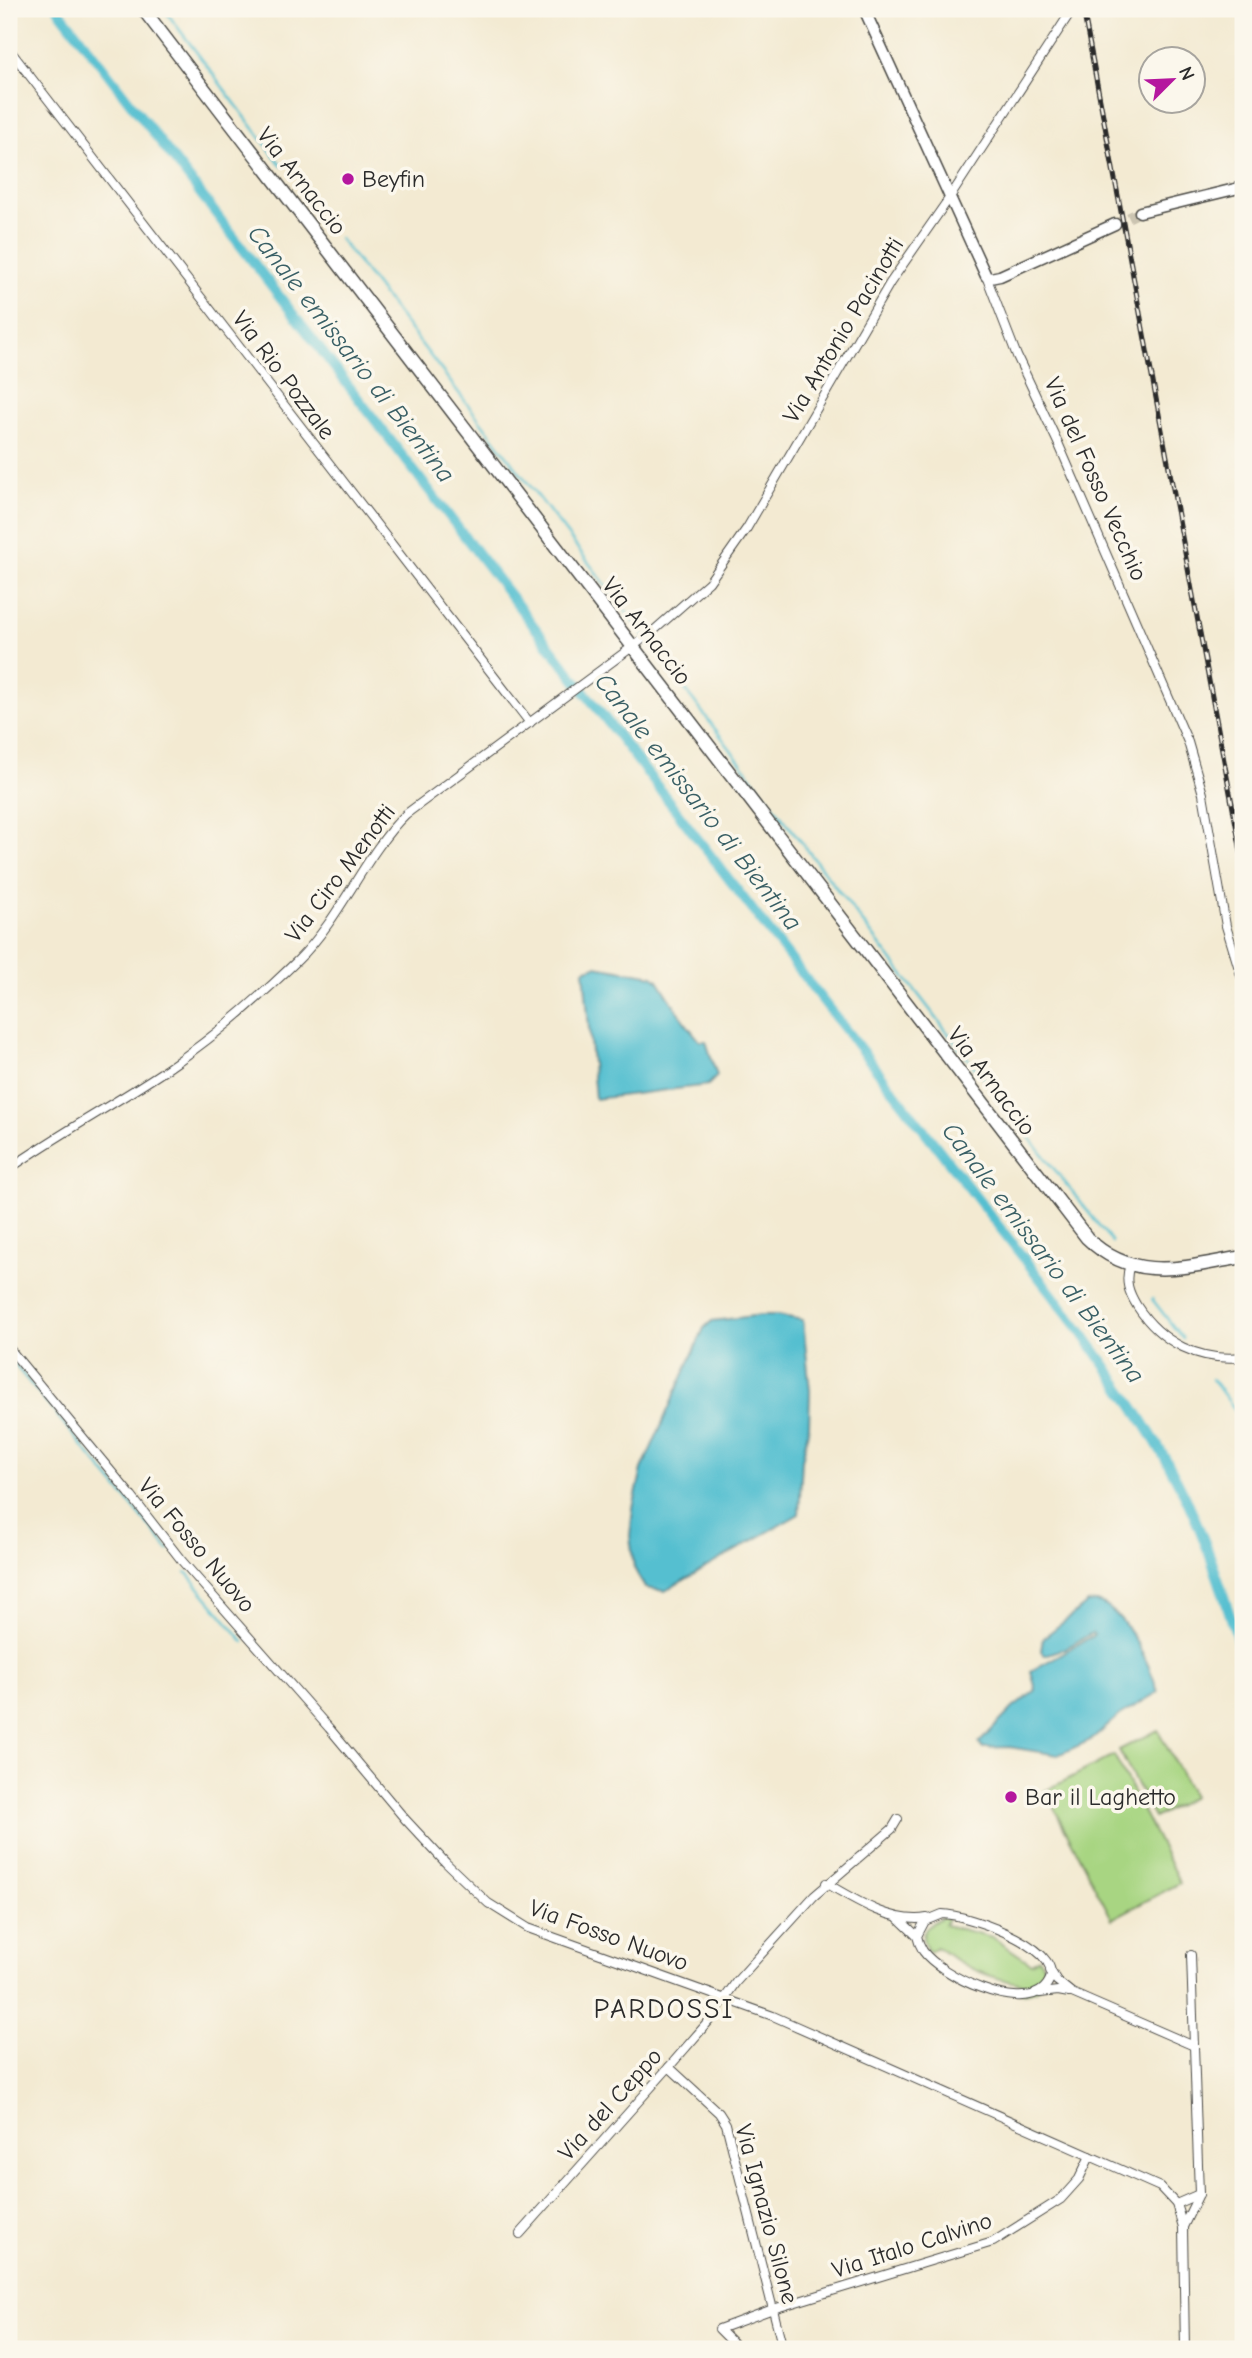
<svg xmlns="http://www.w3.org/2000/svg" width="1252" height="2358" viewBox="0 0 1252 2358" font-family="'Comic Neue',sans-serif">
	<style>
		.green { fill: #a8d582; stroke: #6a8056; stroke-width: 2 }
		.water { fill: #54bfd0; stroke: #40757e; stroke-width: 2 }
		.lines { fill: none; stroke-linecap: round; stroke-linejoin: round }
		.stream { stroke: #54bfd0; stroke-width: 2.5 }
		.canal { stroke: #54bfd0; stroke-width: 10 }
		.tertiary-tunnel { stroke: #cbc4b1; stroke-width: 10; stroke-dasharray: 10 5; stroke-linecap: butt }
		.minor-casing { stroke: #494844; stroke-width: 10 }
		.tertiary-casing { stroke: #494844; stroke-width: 13 }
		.primary-casing { stroke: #494844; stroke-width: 15 }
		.minor { stroke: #fff; stroke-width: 8 }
		.tertiary { stroke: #fff; stroke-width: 10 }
		.primary { stroke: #fff; stroke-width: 12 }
		.rail-casing { stroke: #2b2b2b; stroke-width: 5 }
		.rail { stroke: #fbf7ec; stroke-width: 2.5; stroke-dasharray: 8; stroke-linecap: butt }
		.poi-dot { fill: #b5179e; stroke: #fbf7ec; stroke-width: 2.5 }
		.labels { text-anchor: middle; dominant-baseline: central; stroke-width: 7; stroke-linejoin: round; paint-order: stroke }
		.poi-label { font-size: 24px; fill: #2b2b2b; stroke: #fbf7ec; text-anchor: start }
		.street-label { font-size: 24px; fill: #2b2b2b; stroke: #fbf7ec }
		.water-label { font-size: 26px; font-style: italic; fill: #395f65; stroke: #fbf7ec }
		.quarter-label { font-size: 28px; letter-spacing: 2px; fill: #2b2b2b; stroke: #fbf7ec }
	</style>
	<rect width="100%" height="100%" fill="#fbf7ec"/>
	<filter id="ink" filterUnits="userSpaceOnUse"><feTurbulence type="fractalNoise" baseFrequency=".0143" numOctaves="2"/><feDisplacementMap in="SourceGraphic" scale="14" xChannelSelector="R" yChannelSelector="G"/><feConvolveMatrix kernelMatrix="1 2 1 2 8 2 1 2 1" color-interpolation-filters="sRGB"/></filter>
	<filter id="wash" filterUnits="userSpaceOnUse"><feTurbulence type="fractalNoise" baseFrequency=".00686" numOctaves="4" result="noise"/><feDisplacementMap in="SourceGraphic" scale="28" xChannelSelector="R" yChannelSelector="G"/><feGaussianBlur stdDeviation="1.57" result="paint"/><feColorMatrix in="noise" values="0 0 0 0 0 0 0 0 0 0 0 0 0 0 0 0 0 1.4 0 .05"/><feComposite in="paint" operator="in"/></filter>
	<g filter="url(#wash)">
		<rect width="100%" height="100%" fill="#f3ead2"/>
		<!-- green -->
		<g class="green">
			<polygon points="1158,1730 1193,1797 1154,1818 1119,1750"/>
			<polygon points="1114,1755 1180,1883 1112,1919 1045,1791"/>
			<path d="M943,1917L948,1918L945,1925L992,1937L1031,1963L1039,1958C1051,1976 1043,1992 1020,1993L1023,1984C990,1978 964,1968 937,1947L929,1952C916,1935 926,1924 943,1917Z"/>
		</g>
		<!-- water -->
		<g class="water">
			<polygon points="596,966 653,976 658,980 684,1021 700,1041 706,1041 717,1076 708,1085 595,1099 584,970"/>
			<polygon points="762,1315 776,1315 803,1320 810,1391 809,1426 802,1460 799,1514 665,1591 645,1588 634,1568 630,1536 633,1508 642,1469 704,1328 712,1321"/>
			<path d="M1097,1602C1126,1611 1150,1665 1158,1692L1120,1715L1093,1739L1058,1755L1009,1747L983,1748L979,1743L1013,1708L1036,1690L1031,1671L1094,1635L1092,1633L1066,1648L1045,1655L1041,1651L1043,1638L1088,1603Z"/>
		</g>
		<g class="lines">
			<!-- stream -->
			<g class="stream">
				<polyline points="164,9 282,166"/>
				<path d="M339,238C599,571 849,912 1112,1242"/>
				<polyline points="1152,1299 1183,1339"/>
				<polyline points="9,1358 169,1550"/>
				<polyline points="1212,1379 1243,1420"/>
				<polyline points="186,1572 244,1642"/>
			</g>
			<!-- canal -->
			<path class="canal" d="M58,9L802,974L1083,1334C1124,1391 1166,1451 1194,1516C1214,1562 1229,1610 1243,1658"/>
		</g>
	</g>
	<g filter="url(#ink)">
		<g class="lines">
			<!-- tertiary-tunnel -->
			<polyline class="tertiary-tunnel" points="1115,224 1140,212"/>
			<!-- minor casing -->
			<g class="minor-casing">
				<g id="minor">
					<polyline points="9,49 530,723"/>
					<polyline points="986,276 1017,356 1059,445 1188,742 1203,794 1226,926 1243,982"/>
					<path d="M9,1169C60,1133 115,1104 167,1069C213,1038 258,999 298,960C342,917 364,855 406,814L651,633L709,582L747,528L890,283L950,197L1068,16"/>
					<path d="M1130,1265C1124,1281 1129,1293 1137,1306C1161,1343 1200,1362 1243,1357"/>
					<polyline points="9,1348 129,1493 182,1561 329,1728 405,1819 446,1863 488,1903 528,1928 773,2016 1160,2187 1176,2204 1183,2227 1185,2349"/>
					<path d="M826,1883C855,1900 893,1924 927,1918"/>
					<path d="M942,1914C966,1914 1080,1952 1044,1988C1019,2013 940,1975 923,1951C920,1946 918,1941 917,1936L925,1921Z"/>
					<polyline points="898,1918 917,1936"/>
					<polyline points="1191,1955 1194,2046"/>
					<polyline points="1050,1970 1057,1981 1072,1993 1194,2046 1199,2194 1183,2227"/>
					<polyline points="1040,1993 1058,1991 1069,1993"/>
					<polyline points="669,2067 719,2113 726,2124 783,2349"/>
					<polyline points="1176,2204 1199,2194"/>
					<polyline points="520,2234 669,2067 709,2021 736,1982 814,1896 892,1829 898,1819"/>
					<polyline points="739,2349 719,2329 773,2309 993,2242 1061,2199 1079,2179 1090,2156"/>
				</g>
			</g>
			<!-- tertiary casing -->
			<g class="tertiary-casing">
				<g id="tertiary">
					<polyline points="864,9 986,276 990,278 1000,276 1115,224"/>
					<polyline points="1140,212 1243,187"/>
				</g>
			</g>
			<!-- primary casing -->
			<g class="primary-casing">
				<path id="primary" d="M143,9L1087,1238C1134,1284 1185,1267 1243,1257"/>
			</g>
			<!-- minor -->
			<use href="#minor" class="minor"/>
			<!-- tertiary -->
			<use href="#tertiary" class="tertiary"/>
			<!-- primary -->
			<use href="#primary" class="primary"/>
			<!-- rail casing -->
			<g class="rail-casing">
				<polyline id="rail" points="1083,9 1243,862"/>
			</g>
			<!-- rail -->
			<use href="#rail" class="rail"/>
		</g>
	</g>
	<!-- markers -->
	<g class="poi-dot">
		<circle cx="348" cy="179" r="7"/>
		<circle cx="1011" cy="1797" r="7"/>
	</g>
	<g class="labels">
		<!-- poi labels -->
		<g class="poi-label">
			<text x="362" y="179">Beyfin</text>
			<text x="1025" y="1797">Bar il Laghetto</text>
		</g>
		<!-- street labels -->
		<g class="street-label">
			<text transform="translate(302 181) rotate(52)">Via Arnaccio</text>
			<text transform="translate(843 330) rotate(-59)">Via Antonio Pacinotti</text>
			<text transform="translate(284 375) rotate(53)">Via Rio Pozzale</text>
			<text transform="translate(1096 479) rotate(66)">Via del Fosso Vecchio</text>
			<text transform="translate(647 631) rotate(52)">Via Arnaccio</text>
			<text transform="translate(340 873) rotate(-53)">Via Ciro Menotti</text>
			<text transform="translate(992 1081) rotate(53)">Via Arnaccio</text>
			<text transform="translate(197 1545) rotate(50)">Via Fosso Nuovo</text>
			<text transform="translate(609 1935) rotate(20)">Via Fosso Nuovo</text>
			<text transform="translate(610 2104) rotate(-48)">Via del Ceppo</text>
			<text transform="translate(767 2214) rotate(75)">Via Ignazio Silone</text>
			<text transform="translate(912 2245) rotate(-18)">Via Italo Calvino</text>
		</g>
		<!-- water labels -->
		<g class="water-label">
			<text transform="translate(351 354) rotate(52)">Canale emissario di Bientina</text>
			<text transform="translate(698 802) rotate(52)">Canale emissario di Bientina</text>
			<text transform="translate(1043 1253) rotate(53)">Canale emissario di Bientina</text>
		</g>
		<!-- quarter labels -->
		<g class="quarter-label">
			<text x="664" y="2009">PARDOSSI</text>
		</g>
	</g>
	<!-- margin -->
	<rect width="1252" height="2358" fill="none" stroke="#fbf7ec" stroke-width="35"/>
	<!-- north arrow -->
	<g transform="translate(1172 80) rotate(66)"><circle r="33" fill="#fbf7ec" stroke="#a8a59f" stroke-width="2"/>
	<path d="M0-5L12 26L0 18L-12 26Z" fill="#b5179e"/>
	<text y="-10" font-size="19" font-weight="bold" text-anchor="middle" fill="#2b2b2b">N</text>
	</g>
</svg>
